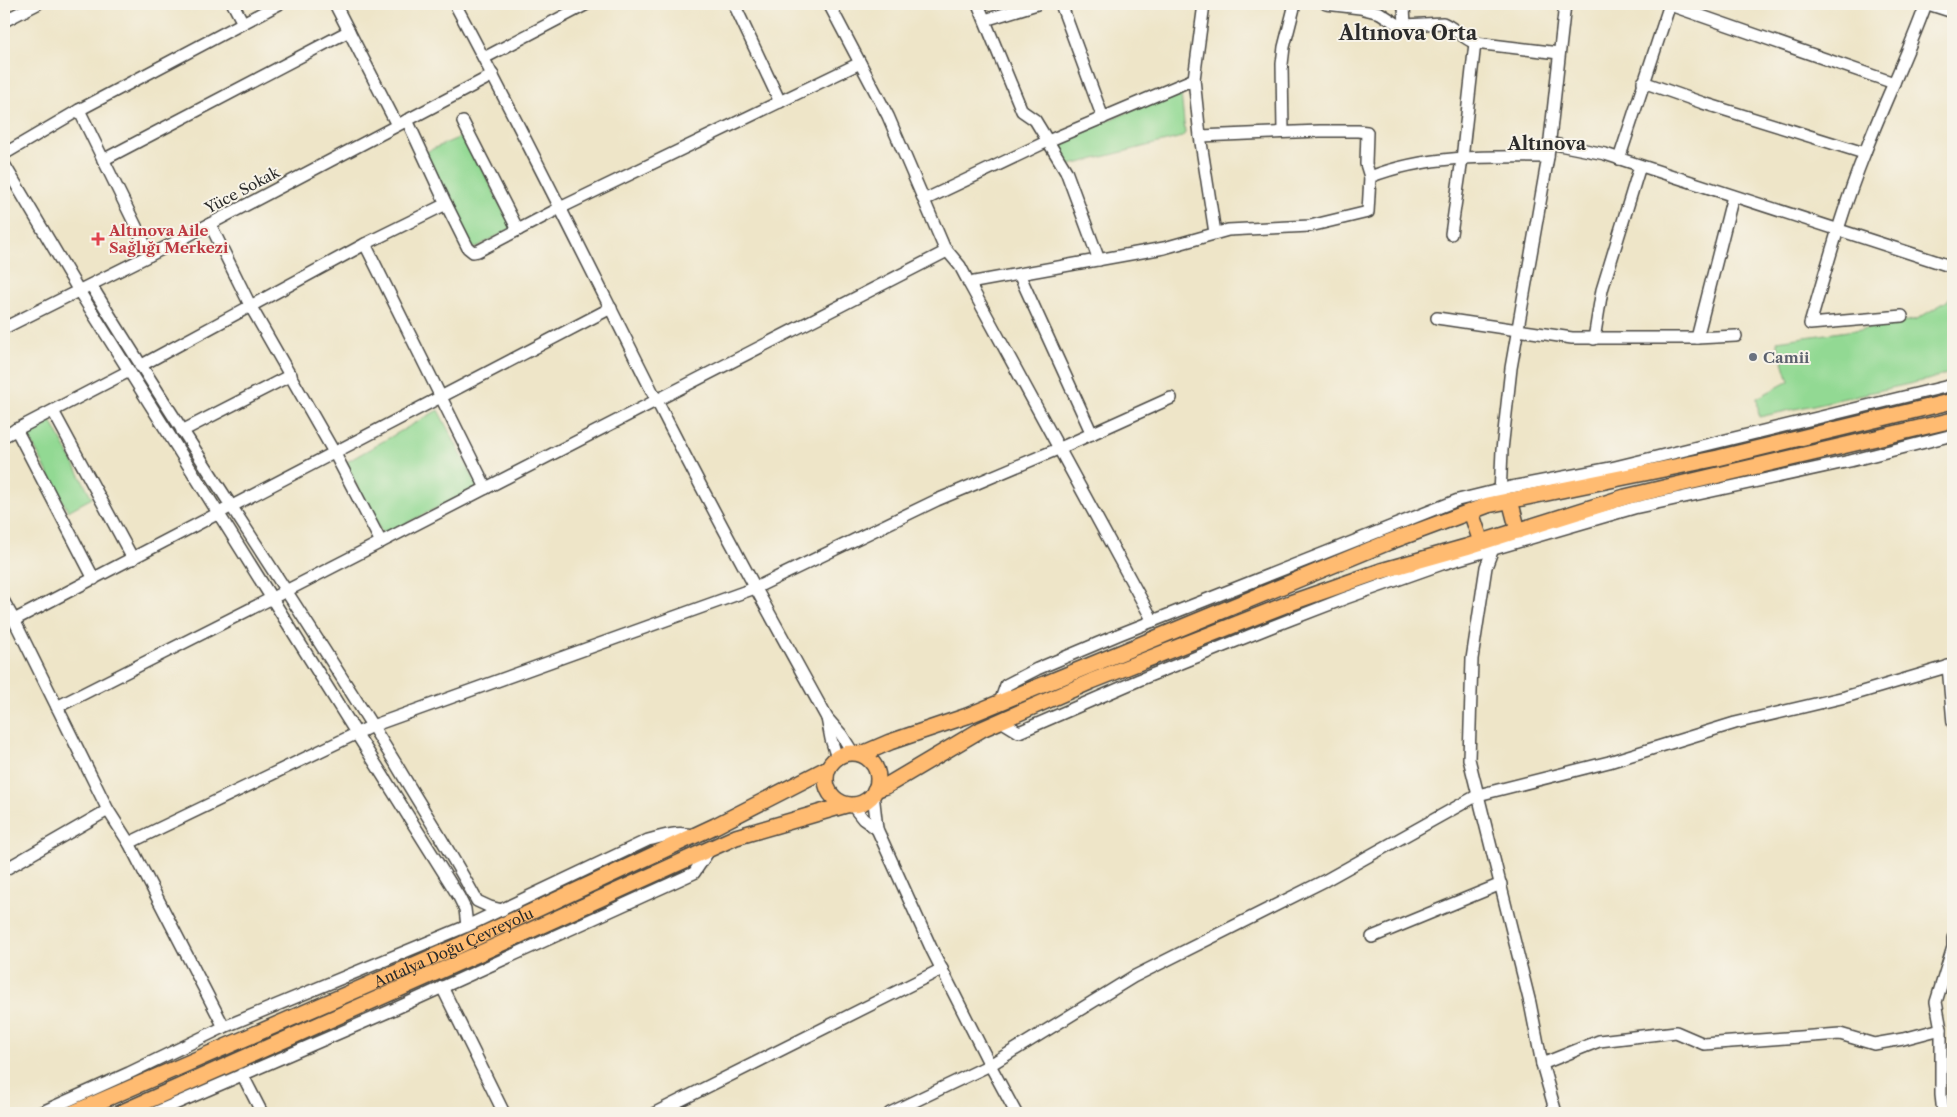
<svg xmlns="http://www.w3.org/2000/svg" width="1957" height="1117" viewBox="0 0 1957 1117" font-family="'Libre Caslon Text',serif">
	<style>
		.green { fill: #92d993; stroke: #5e825f }
		.lines { fill: none; stroke-linecap: round; stroke-linejoin: round }
		.minor-casing { stroke: #484743; stroke-width: 14 }
		.major-casing { stroke: #484743; stroke-width: 18 }
		.minor { stroke: #fff; stroke-width: 11 }
		.major { stroke: #ffbb71; stroke-width: 15 }
		.health-dot { fill: #e0444e; stroke: #f7f3e8; stroke-width: 2 }
		.worship-dot { fill: #6b7280; stroke: #f7f3e8; stroke-width: 2 }
		.labels { text-anchor: middle; dominant-baseline: central; stroke-width: 4; stroke-linejoin: round; paint-order: stroke }
		.street-label { font-size: 15px; fill: #2b2b2b; stroke: #f7f3e8 }
		.health-label { font-size: 15px; font-weight: bold; fill: #be3a42; stroke: #f7f3e8; text-anchor: start }
		.worship-label { font-size: 15px; font-weight: bold; fill: #5b616d; stroke: #f7f3e8; text-anchor: start }
		.quarter-label { font-size: 18px; font-weight: bold; fill: #2b2b2b; stroke: #f7f3e8 }
		.district-label { font-size: 20px; font-weight: bold; fill: #2b2b2b; stroke: #f7f3e8 }
	</style>
	<rect width="100%" height="100%" fill="#f7f3e8"/>
	<filter id="ink" filterUnits="userSpaceOnUse"><feTurbulence type="fractalNoise" baseFrequency=".02" numOctaves="2"/><feDisplacementMap in="SourceGraphic" scale="10" xChannelSelector="R" yChannelSelector="G"/><feConvolveMatrix kernelMatrix="1 2 1 2 8 2 1 2 1" color-interpolation-filters="sRGB"/></filter>
	<filter id="wash" filterUnits="userSpaceOnUse"><feTurbulence type="fractalNoise" baseFrequency=".0096" numOctaves="4" result="noise"/><feDisplacementMap in="SourceGraphic" scale="20" xChannelSelector="R" yChannelSelector="G"/><feGaussianBlur stdDeviation="1.12" result="paint"/><feColorMatrix in="noise" values="0 0 0 0 0 0 0 0 0 0 0 0 0 0 0 0 0 1.4 0 .05"/><feComposite in="paint" operator="in"/></filter>
	<g filter="url(#wash)">
		<rect width="100%" height="100%" fill="#eee5c8"/>
		<!-- green -->
		<g class="green">
			<polygon points="1178,91 1181,93 1185,133 1182,137 1067,166 1055,143"/>
			<polygon points="465,135 512,228 473,249 425,154 428,151"/>
			<polygon points="1953,293 1953,372 1927,380 1759,417 1757,398 1789,381 1777,341 1883,326 1917,319 1947,301"/>
			<polygon points="438,410 478,487 383,535 345,463"/>
			<polygon points="49,417 92,498 68,511 25,430"/>
		</g>
	</g>
	<g filter="url(#ink)">
		<g class="lines">
			<!-- minor casing -->
			<g class="minor-casing">
				<g id="minor">
					<polyline points="233,4 243,23"/>
					<polyline points="335,4 397,125"/>
					<path d="M455,4C525,135 590,268 657,401C711,508 769,613 827,718L841,734L853,753"/>
					<polyline points="734,4 780,102"/>
					<path d="M829,4L888,116L944,247L960,266L969,283L1164,248L1228,230L1310,226L1368,212L1370,177C1425,155 1489,156 1548,157"/>
					<polyline points="978,4 1022,111 1035,120 1066,171 1099,260"/>
					<polyline points="1061,4 1103,118"/>
					<polyline points="1204,4 1194,79 1200,136 1215,233"/>
					<path d="M1326,4L1360,8L1380,13L1397,24L1405,25L1443,23C1453,27 1463,38 1475,43L1559,53"/>
					<polyline points="1402,4 1404,7 1405,25"/>
					<polyline points="1928,4 1953,12"/>
					<polyline points="1670,5 1894,83"/>
					<polyline points="985,20 1037,4"/>
					<polyline points="4,21 37,4"/>
					<polyline points="484,58 587,4"/>
					<polyline points="1643,82 1703,103 1864,153"/>
					<polyline points="79,110 150,255"/>
					<polyline points="463,122 518,230"/>
					<polyline points="1283,132 1282,64 1284,47 1295,4"/>
					<polyline points="1200,136 1320,131 1358,131 1367,132 1366,164 1370,177"/>
					<polyline points="1549,143 1605,154 1953,267"/>
					<polyline points="4,154 79,110 279,4"/>
					<polyline points="1619,159 1670,4"/>
					<polyline points="103,160 349,31"/>
					<polyline points="4,164 79,291 459,897 465,909 467,926"/>
					<polyline points="924,200 1048,141 1194,79"/>
					<polyline points="446,204 468,248 473,252 478,251 560,208 860,63"/>
					<polyline points="210,224 251,307 335,454 381,542"/>
					<polyline points="1451,234 1462,159 1475,43"/>
					<polyline points="365,244 486,488"/>
					<polyline points="1019,274 1092,434"/>
					<polyline points="969,283 1153,621"/>
					<path d="M91,285C190,447 297,603 396,764C423,810 452,854 477,901L490,907L502,910"/>
					<path d="M1902,316L1810,324C1827,267 1842,210 1864,155C1883,104 1908,55 1926,4"/>
					<polyline points="1437,318 1572,338 1697,338 1736,336"/>
					<polyline points="4,328 172,244 493,75"/>
					<polyline points="1697,338 1733,196"/>
					<polyline points="1594,339 1602,290 1640,166"/>
					<polyline points="140,366 365,244 446,204 407,120"/>
					<polyline points="53,411 133,559"/>
					<polyline points="16,429 94,579"/>
					<polyline points="182,431 291,375"/>
					<polyline points="4,436 129,371"/>
					<polyline points="1500,495 1502,450 1511,368 1548,157 1565,4"/>
					<polyline points="1494,546 1486,567 1472,659 1469,759 1530,1003 1542,1064 1556,1113"/>
					<polyline points="4,602 14,620 108,810 129,843 224,1027"/>
					<polyline points="14,620 611,308"/>
					<polyline points="1948,666 1953,723"/>
					<polyline points="1000,702 1006,685 1037,669 1120,634 1458,500 1511,487 1611,468 1953,385"/>
					<polyline points="57,707 282,593 947,251"/>
					<polyline points="827,718 831,739 837,758"/>
					<polyline points="1001,721 1019,732 1139,680 1271,627 1346,598 1442,564 1634,508 1850,461 1953,435"/>
					<polyline points="873,793 877,829 932,950 990,1065 1016,1113"/>
					<polyline points="852,805 863,819 877,829"/>
					<polyline points="129,843 372,726 755,588 937,500 1058,449 1171,398"/>
					<polyline points="4,870 108,810"/>
					<polyline points="1372,937 1501,884"/>
					<polyline points="442,987 504,1113"/>
					<polyline points="1542,1064 1599,1041 1676,1032 1704,1044 1840,1034 1874,1044 1903,1039 1941,1029"/>
					<polyline points="242,1074 262,1113"/>
					<path d="M40,1113L129,1073L224,1027L467,926L648,840C665,836 678,830 695,836"/>
					<polyline points="154,1113 390,1011 694,873 710,849"/>
					<polyline points="655,1113 942,969"/>
					<polyline points="890,1113 990,1065 1133,977 1326,880 1478,795 1609,762 1735,723 1845,697 1953,665"/>
					<polyline points="1943,1113 1941,1095 1941,1029 1936,1002 1953,947 1953,938"/>
				</g>
			</g>
			<!-- major casing -->
			<g class="major-casing">
				<g id="major">
					<polyline points="1510,500 1518,531"/>
					<polyline points="1471,512 1481,542"/>
					<circle cx="852" cy="779" r="26"/>
					<polyline points="862,754 890,742 967,716 1389,542 1488,505 1718,458 1953,401"/>
					<polyline points="875,790 886,786 982,729 1092,681 1290,603 1381,571 1466,547 1625,497 1953,420"/>
					<path id="s1" d="M73,1113L458,946L715,826L828,768"/>
					<polyline points="120,1113 487,950 736,837 846,805"/>
				</g>
			</g>
			<!-- minor -->
			<use href="#minor" class="minor"/>
			<!-- major -->
			<use href="#major" class="major"/>
		</g>
	</g>
	<!-- markers -->
	<path class="health-dot" d="M95.5 231.5h5v5h5v5h-5v5h-5v-5h-5v-5h5z"/>
	<circle class="worship-dot" cx="1753" cy="357" r="5"/>
	<g class="labels">
		<!-- street labels -->
		<g class="street-label">
			<text transform="translate(242 190) rotate(-28)">Yüce Sokak</text>
			<text stroke="none"><textPath href="#s1" startOffset="415">Antalya Doğu Çevreyolu</textPath></text>
		</g>
		<!-- health labels -->
		<g class="health-label">
			<text x="109" y="230">Altınova Aile<tspan x="109" dy="17">Sağlığı Merkezi</tspan></text>
		</g>
		<!-- worship labels -->
		<g class="worship-label">
			<text x="1763" y="357">Camii</text>
		</g>
		<!-- quarter labels -->
		<g class="quarter-label">
			<text x="1547" y="144">Altınova</text>
		</g>
		<!-- district labels -->
		<g class="district-label">
			<text x="1408" y="33">Altınova Orta</text>
		</g>
	</g>
	<!-- margin -->
	<rect width="1957" height="1117" fill="none" stroke="#f7f3e8" stroke-width="20"/>
</svg>
